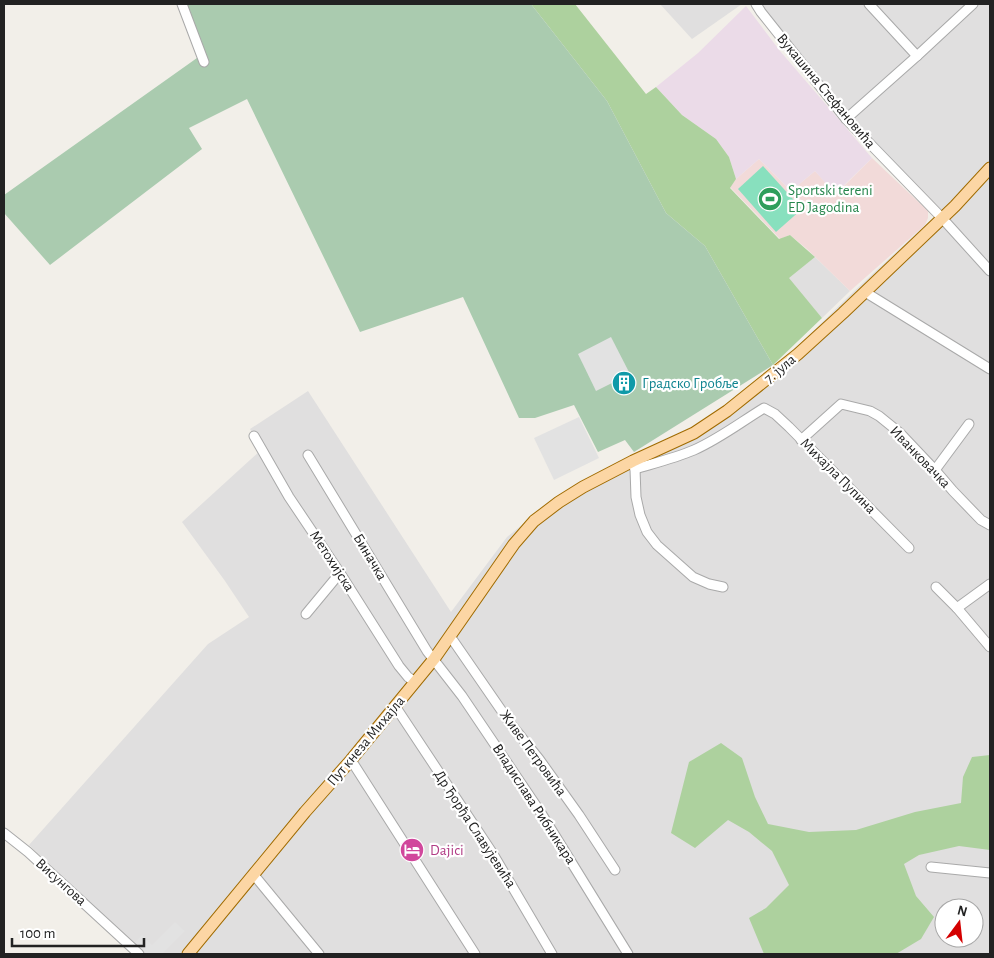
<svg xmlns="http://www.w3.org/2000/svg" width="994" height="958" viewBox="0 0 994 958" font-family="'Alegreya Sans',sans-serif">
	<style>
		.residential { fill: #e0dfdf; fill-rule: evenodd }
		.commercial { fill: #f2dad9 }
		.industrial { fill: #ebdbe8 }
		.forest { fill: #add19e }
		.cemetery { fill: #aacbaf }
		.pitch { fill: #88e0be }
		.parking { fill: #e2e2e2 }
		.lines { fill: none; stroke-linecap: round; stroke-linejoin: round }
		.minor-casing { stroke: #a9a9a9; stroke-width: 11 }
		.major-casing { stroke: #a06b00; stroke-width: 13 }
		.minor { stroke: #fff; stroke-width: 9 }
		.major { stroke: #fcd6a4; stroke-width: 11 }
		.labels { text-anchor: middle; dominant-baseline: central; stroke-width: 4.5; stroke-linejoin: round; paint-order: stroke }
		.street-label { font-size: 15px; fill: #222; stroke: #fff }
		.leisure-label { font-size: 15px; fill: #27864d; stroke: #fff; text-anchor: start }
		.culture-label { font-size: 15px; fill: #0d838f; stroke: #fff; text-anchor: start }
		.hotel-label { font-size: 15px; fill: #b23c85; stroke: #fff; text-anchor: start }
	</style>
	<rect width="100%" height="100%" fill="#f2efe9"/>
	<!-- residential -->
	<g class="residential">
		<polygon points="660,4 742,4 692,39"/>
		<path d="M753,4H990V954H144L29,845L208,644L249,617L225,581L182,522L261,450L250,429L308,391L451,612L507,537L559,495L696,427L787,357L850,295L936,215L874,153L798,67ZM944,908H974V938H944Z"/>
		<polygon points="815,257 850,291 822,318 788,278"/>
	</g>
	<!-- commercial -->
	<polygon class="commercial" points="872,158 928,211 928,218 925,225 850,291 807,249 790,235 780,239 730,187 736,179 759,159 791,191 815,171 836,194"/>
	<!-- industrial -->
	<polygon class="industrial" points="746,6 780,51 872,158 835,194 815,171 791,191 759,159 736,179 729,157 716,139 682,115 656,87 698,53"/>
	<!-- forest -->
	<g class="forest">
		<polygon points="531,4 575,4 646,94 656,87 682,115 716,139 729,157 736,179 730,188 779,239 790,235 815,257 789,278 822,318 773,365 705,246 666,213 607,101"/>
		<polygon points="721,743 742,758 755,797 768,824 809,832 856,830 915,812 961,803 963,777 972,757 990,755 990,850 959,846 919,855 904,864 916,896 934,917 921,939 896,954 764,954 749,918 766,908 789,885 772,851 749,832 728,820 695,848 671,833 689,762"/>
	</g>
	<!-- cemetery -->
	<polygon class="cemetery" points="185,4 531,4 607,101 666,213 705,246 773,365 634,452 625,440 598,452 574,405 535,418 519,418 463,297 360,332 247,99 189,128 202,149 50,265 4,213 4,195 204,53"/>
	<!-- pitch -->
	<polygon class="pitch" points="763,166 802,209 776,232 738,189"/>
	<!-- parking -->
	<g class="parking">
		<polygon points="611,337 630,374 596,391 578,354"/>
		<polygon points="579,417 599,458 554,480 534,438"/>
		<polygon points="175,922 185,931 162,954 147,954 135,942 142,935 152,945"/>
	</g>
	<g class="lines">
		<!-- minor casing -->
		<g class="minor-casing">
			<g id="minor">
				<polyline points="182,4 204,62"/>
				<polyline points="756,4 761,12 846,119 942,218 990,271"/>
				<polyline points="869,4 917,56"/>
				<polyline points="846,119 917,56 973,4"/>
				<polyline points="865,292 990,369"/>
				<polyline points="254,436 289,497 340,573 399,666 408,677 415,682"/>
				<polyline points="801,440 841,404 870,411 879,416 900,433 935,470 953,491 981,520 990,525"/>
				<polyline points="308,455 427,651 462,696 541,813 628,954"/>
				<polyline points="633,464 635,469 636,497 640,515 647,532 657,545 693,577 709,584 723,587"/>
				<path d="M635,469C655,463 675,458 694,450C719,439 741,422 764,408L775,414L789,427L909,548"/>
				<polyline points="935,470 969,424"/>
				<polyline points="936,587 957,608 990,647"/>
				<polyline points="957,608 990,584"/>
				<polyline points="306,614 340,573"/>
				<polyline points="450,636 510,723 539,759 579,815 615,870"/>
				<polyline points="395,706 493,854 552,954"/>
				<polyline points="351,760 475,954"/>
				<polyline points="4,833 28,852 139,954"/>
				<polyline points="931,867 990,873"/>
				<polyline points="254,875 319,954"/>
			</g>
		</g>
		<!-- major casing -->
		<g class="major-casing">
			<polyline id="major" points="188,954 305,812 351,760 434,659 514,544 534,521 559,502 583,487 633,461 694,433 727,411 798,354 843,313 955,206 990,168"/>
		</g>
		<!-- minor -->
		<use href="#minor" class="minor"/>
		<!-- major -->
		<use href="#major" class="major"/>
	</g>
	<!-- icons -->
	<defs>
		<g id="stadium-disc" transform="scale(1.25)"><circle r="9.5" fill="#2e9e5b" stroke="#fff"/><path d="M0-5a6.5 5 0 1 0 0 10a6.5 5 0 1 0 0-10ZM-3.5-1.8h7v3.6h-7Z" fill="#fff"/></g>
		<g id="building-disc" transform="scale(1.25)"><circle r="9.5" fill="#0f9aa8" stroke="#fff"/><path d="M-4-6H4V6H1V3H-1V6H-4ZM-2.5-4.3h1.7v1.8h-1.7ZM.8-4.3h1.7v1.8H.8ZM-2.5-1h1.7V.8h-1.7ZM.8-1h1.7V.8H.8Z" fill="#fff"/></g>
		<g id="hotel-disc" transform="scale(1.25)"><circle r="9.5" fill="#d1479c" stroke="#fff"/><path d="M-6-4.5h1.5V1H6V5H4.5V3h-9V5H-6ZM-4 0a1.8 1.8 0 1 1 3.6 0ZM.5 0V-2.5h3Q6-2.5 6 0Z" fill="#fff"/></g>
	</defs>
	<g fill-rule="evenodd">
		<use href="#stadium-disc" x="770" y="199"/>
		<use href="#building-disc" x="624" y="383"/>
		<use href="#hotel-disc" x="412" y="850"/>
	</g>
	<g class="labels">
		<!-- street labels -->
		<g class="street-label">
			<text transform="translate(826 91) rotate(50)">Вукашина Стефановића</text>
			<text transform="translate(780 369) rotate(-40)">7. јула</text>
			<text transform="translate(920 457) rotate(46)">Иванковачка</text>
			<text transform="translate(838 476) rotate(45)">Михајла Пупина</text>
			<text transform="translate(370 557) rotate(59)">Биначка</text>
			<text transform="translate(332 561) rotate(57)">Метохијска</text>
			<text transform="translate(366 741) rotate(-50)">Пут кнеза Михајла</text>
			<text transform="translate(533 753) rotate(54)">Живе Петровића</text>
			<text transform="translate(534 804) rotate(57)">Владислава Рибникара</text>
			<text transform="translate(475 829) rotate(57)">Др Ђорђа Славујевића</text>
			<text transform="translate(61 882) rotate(42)">Висунгова</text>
		</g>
		<!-- leisure labels -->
		<g class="leisure-label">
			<text x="788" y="190">Sportski tereni<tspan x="788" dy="17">ED Jagodina</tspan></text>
		</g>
		<!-- culture labels -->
		<g class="culture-label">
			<text x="642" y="383">Градско Гробље</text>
		</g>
		<!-- hotel labels -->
		<g class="hotel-label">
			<text x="430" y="850">Dajici</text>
		</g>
	</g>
	<!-- border -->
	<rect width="994" height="958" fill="none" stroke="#222222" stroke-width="10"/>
	<!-- north arrow -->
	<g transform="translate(959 923) rotate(15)"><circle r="24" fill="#ffffff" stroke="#a7a7a7"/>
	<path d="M0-4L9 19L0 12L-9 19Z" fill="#d40000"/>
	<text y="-8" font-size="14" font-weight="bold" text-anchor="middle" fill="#222222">N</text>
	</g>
	<!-- scale -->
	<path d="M12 938v8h132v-8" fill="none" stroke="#222222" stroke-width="2.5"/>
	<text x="20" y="938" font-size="15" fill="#222222" stroke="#ffffff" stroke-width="4" paint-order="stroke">100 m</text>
</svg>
